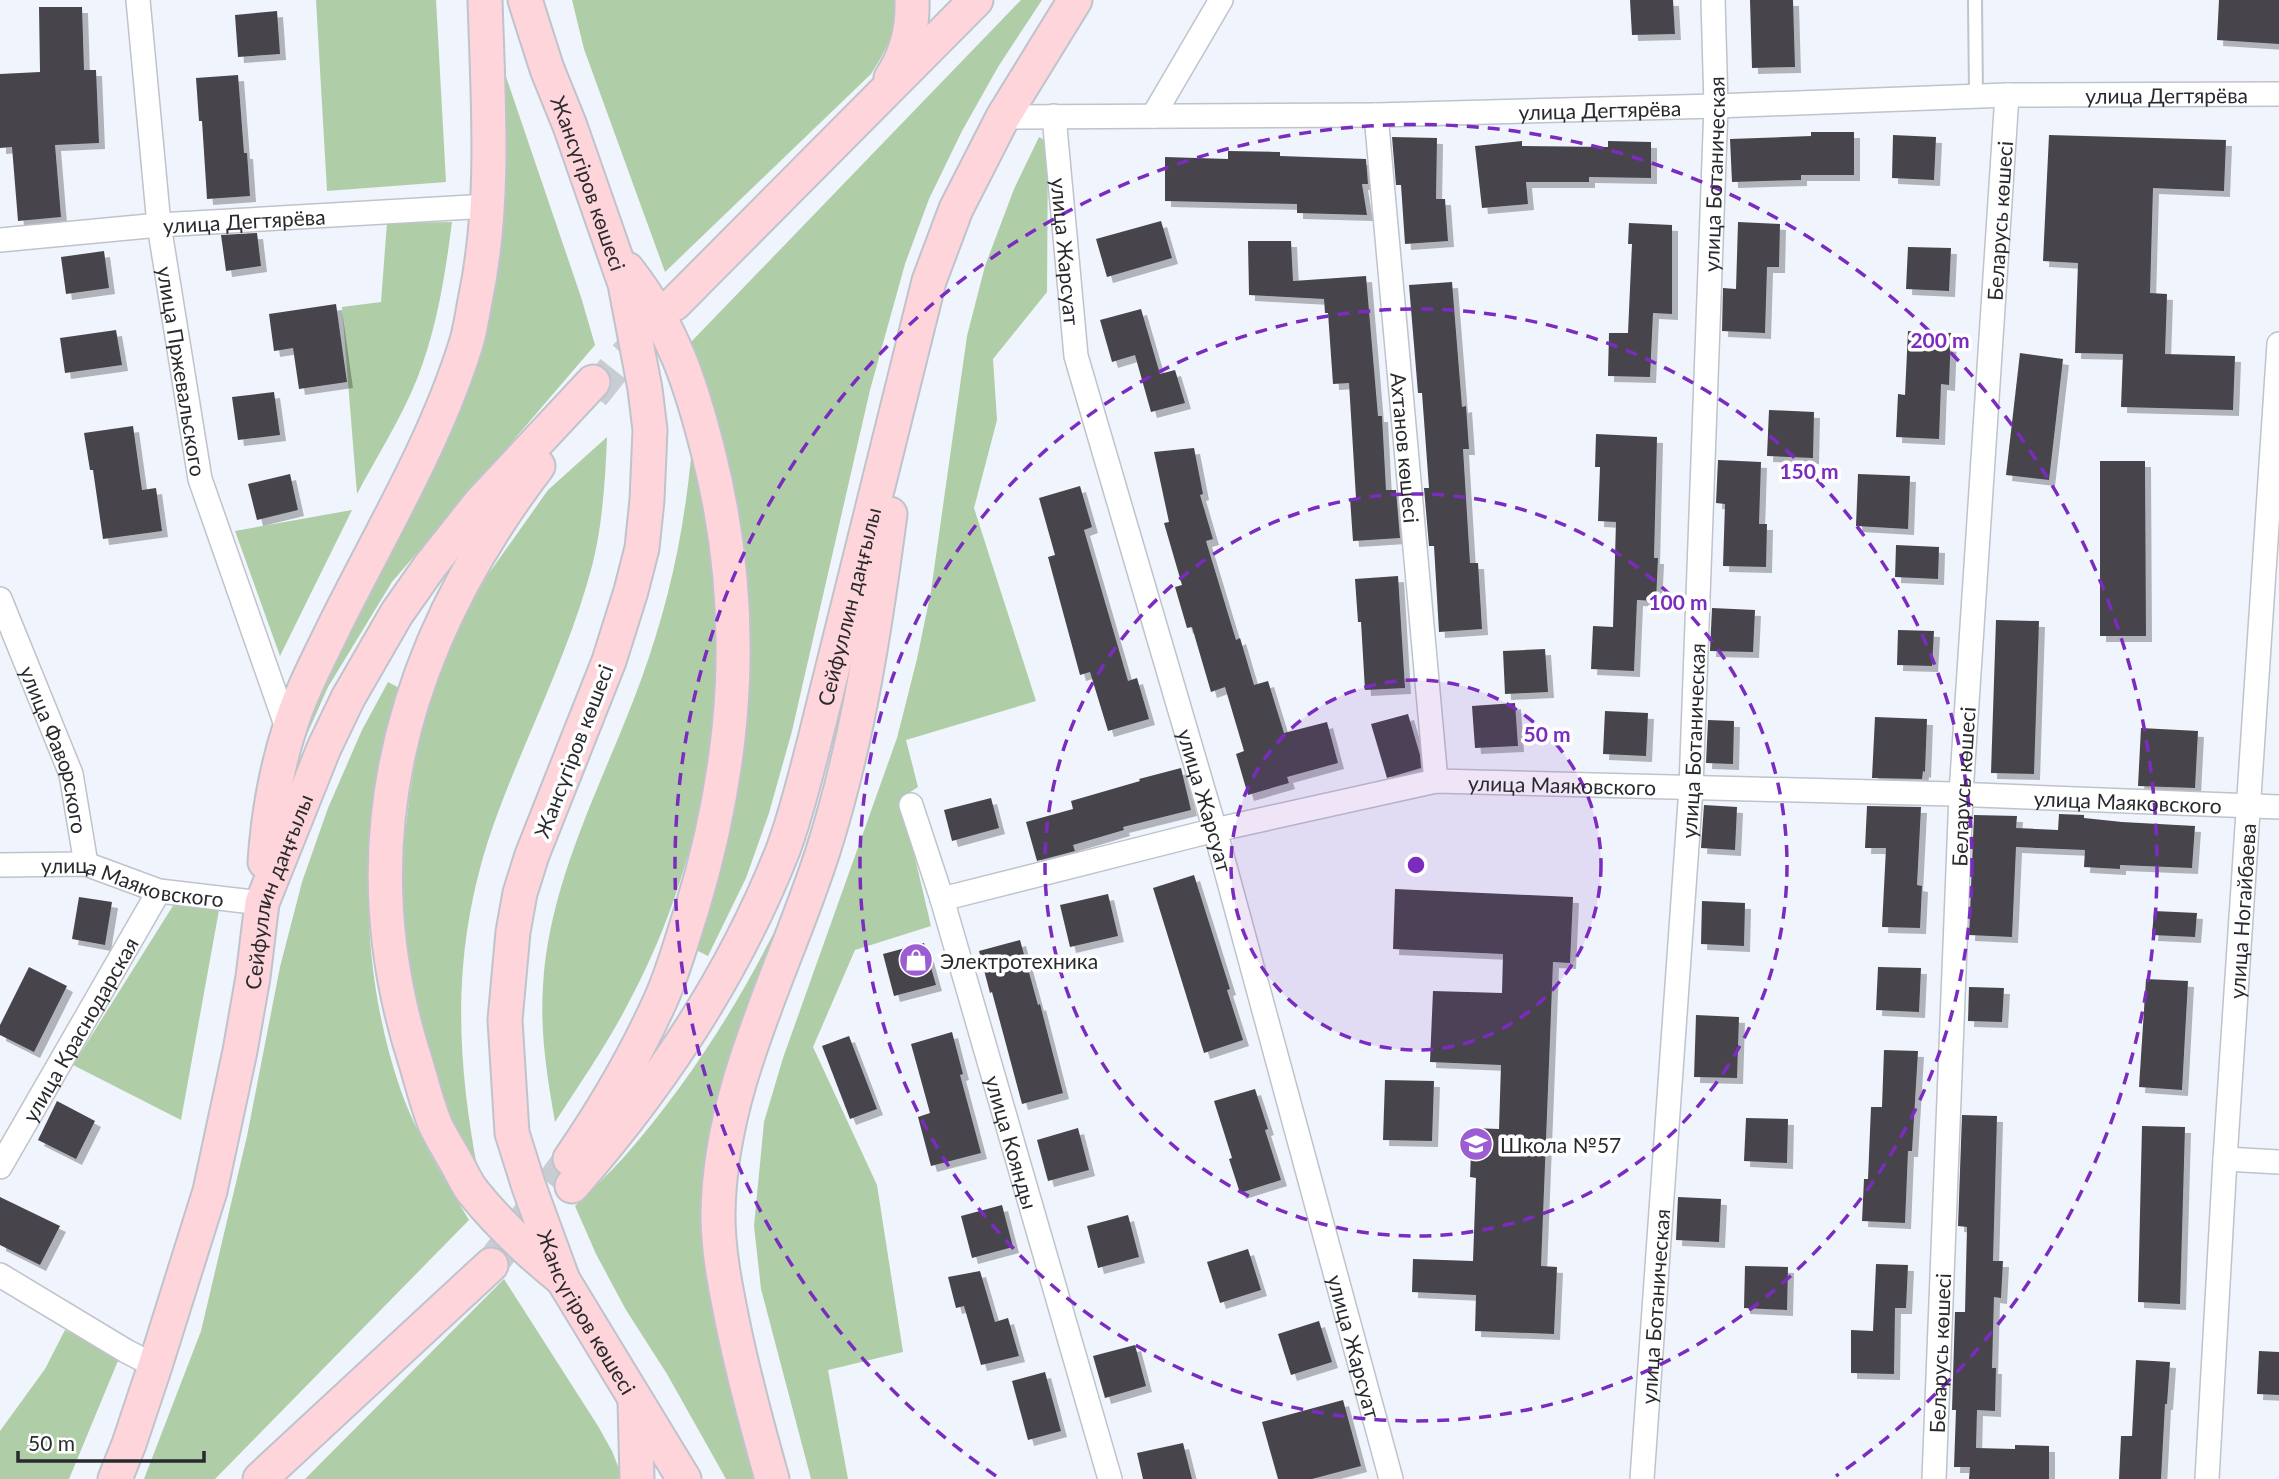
<svg xmlns="http://www.w3.org/2000/svg" width="2279" height="1479" viewBox="0 0 2279 1479" font-family="Lato,sans-serif">
	<style>
		.green { fill: #afcea7 }
		.building { fill: #47454c; filter: url(#shadow) }
		.lines { fill: none; stroke-linecap: round; stroke-linejoin: round }
		.secondary-tunnel { stroke: #c8ccd3; stroke-width: 33; stroke-dasharray: 33 17; stroke-linecap: butt }
		.lane-casing { stroke: #bfc3cb; stroke-width: 16 }
		.street-casing { stroke: #bfc3cb; stroke-width: 26 }
		.secondary-casing { stroke: #bfc3cb; stroke-width: 37 }
		.lane { stroke: #fff; stroke-width: 12 }
		.street { stroke: #fff; stroke-width: 23 }
		.secondary { stroke: #fed5da; stroke-width: 33 }
		.ring { fill: none; stroke: #7b2cbf; stroke-width: 3.5; stroke-dasharray: 12 9 }
		.labels { text-anchor: middle; dominant-baseline: central; stroke-width: 7; stroke-linejoin: round; paint-order: stroke }
		.street-label { font-size: 21px; fill: #292a2d; stroke: #fff }
		.poi-label { font-size: 21px; fill: #292a2d; stroke: #fff; text-anchor: start }
		.centre { fill: #7b2cbf; stroke: #fff; stroke-width: 3.5 }
		.ring-label { font-size: 21px; text-anchor: middle; font-weight: bold; fill: #7b2cbf; stroke: #fff; stroke-width: 7; stroke-linejoin: round; paint-order: stroke }
	</style>
	<defs>
		<filter id="shadow"><feDropShadow dx="6" dy="6" stdDeviation="0" flood-color="#0004"/></filter>
	</defs>
	<rect width="100%" height="100%" fill="#f0f4fc"/>
	<!-- green -->
	<g class="green">
		<polygon points="316,0 436,0 446,182 327,191"/>
		<path d="M572,0H896C898,29 886,50 871,74L665,272L584,49Z"/>
		<polygon points="1021,0 1042,0 998,67 962,131 929,199 905,264 870,390 792,731 769,813 746,878 708,956 694,949 715,885 733,816 743,750 749,681 749,626 718,425 691,342"/>
		<polygon points="500,59 581,297 595,345 392,582 328,687 304,741 319,687 455,403"/>
		<polygon points="1039,137 1048,142 1047,292 993,359 997,420 974,508 1036,701 906,740 918,787 901,798 931,926 855,950 813,1047 877,1185 903,1352 828,1370 848,1479 811,1479 761,1289 754,1226 764,1122 783,1058 897,738 917,659 931,591 967,336 985,266 1014,189"/>
		<path d="M452,222C445,276 437,328 417,379C401,419 377,456 357,494L342,307L381,302L387,223Z"/>
		<path d="M607,437C605,486 602,536 587,584C561,672 517,754 488,841C452,955 456,1056 478,1172L446,1106L423,1043L409,980L400,875L410,793L419,740L434,685L457,630L487,576L548,490Z"/>
		<path d="M692,448C698,481 706,514 711,547C714,564 714,583 715,600C723,738 695,878 630,1000C608,1043 581,1082 555,1122C547,1075 540,1034 543,986C549,878 605,779 641,680C670,600 684,532 692,448Z"/>
		<polygon points="352,510 280,656 235,531"/>
		<path d="M388,682L401,689C393,720 384,751 378,782C360,882 367,992 400,1088C416,1135 444,1177 469,1220L215,1479H144L201,1331L247,1136L280,967L302,882L328,808L362,730Z"/>
		<polygon points="176,901 219,910 181,1120 73,1065"/>
		<path d="M783,914L791,919L712,1165L760,1479H726L667,1374L626,1310L596,1254L575,1206C591,1190 609,1174 624,1157C688,1084 741,1001 783,914Z"/>
		<polygon points="504,1279 598,1426 612,1451 623,1479 305,1479"/>
		<polygon points="65,1330 120,1356 69,1479 0,1479 0,1431 45,1369"/>
	</g>
	<!-- building -->
	<g class="building">
		<polygon points="1630,0 1673,0 1675,34 1632,35"/>
		<polygon points="1750,0 1793,0 1795,67 1752,68"/>
		<polygon points="2219,0 2279,0 2279,44 2217,40"/>
		<polygon points="39,7 82,7 84,70 96,70 99,143 55,145 61,217 18,221 12,147 0,148 0,74 40,72"/>
		<polygon points="277,11 280,54 238,57 235,15"/>
		<polygon points="238,75 244,153 247,153 250,196 207,199 202,121 199,121 196,78"/>
		<polygon points="1811,132 1854,132 1854,175 1801,175 1801,180 1732,182 1730,139 1811,136"/>
		<polygon points="1893,135 1936,137 1934,180 1892,178"/>
		<polygon points="2049,135 2226,140 2224,191 2153,188 2150,293 2167,294 2165,354 2235,356 2233,410 2121,407 2123,354 2075,353 2078,263 2043,261"/>
		<polygon points="1392,137 1437,138 1436,199 1445,199 1448,241 1405,244 1401,185 1396,185"/>
		<polygon points="1522,141 1522,146 1608,147 1608,141 1651,142 1651,178 1589,177 1589,182 1526,182 1528,204 1482,208 1475,146"/>
		<polygon points="1228,151 1280,152 1280,156 1366,159 1368,184 1362,184 1367,215 1297,213 1297,204 1165,201 1165,157 1228,159"/>
		<polygon points="1161,221 1172,258 1107,277 1096,239"/>
		<polygon points="1738,222 1780,224 1779,267 1767,267 1765,333 1722,331 1723,288 1736,289"/>
		<polygon points="1629,223 1672,225 1672,314 1653,313 1650,377 1608,376 1609,333 1628,333 1632,244 1628,244"/>
		<polygon points="257,233 261,266 226,271 221,235"/>
		<polygon points="1248,241 1291,241 1293,281 1366,276 1378,416 1382,416 1386,490 1396,490 1400,538 1353,541 1350,498 1356,498 1349,383 1333,384 1328,313 1325,313 1324,299 1249,295"/>
		<polygon points="1908,247 1951,248 1949,291 1906,289"/>
		<polygon points="104,251 109,288 66,294 61,257"/>
		<polygon points="1452,282 1462,407 1466,406 1469,449 1463,449 1470,563 1478,563 1482,629 1439,632 1434,546 1429,546 1424,488 1429,488 1422,393 1418,393 1409,285"/>
		<polygon points="336,304 347,382 299,389 293,348 274,351 269,314"/>
		<polygon points="1141,309 1160,374 1175,370 1185,403 1151,412 1135,355 1112,362 1100,320"/>
		<polygon points="116,330 122,365 65,373 60,338"/>
		<polygon points="1908,331 1951,333 1949,385 1941,384 1939,439 1896,437 1898,394 1905,395"/>
		<polygon points="2020,353 2063,359 2049,480 2006,475"/>
		<polygon points="274,392 280,435 238,440 232,397"/>
		<polygon points="1769,410 1814,412 1813,458 1767,456"/>
		<polygon points="133,426 142,490 156,488 162,531 103,539 93,470 90,470 84,433"/>
		<polygon points="1596,434 1657,437 1654,558 1658,558 1656,601 1637,600 1634,671 1591,669 1593,626 1613,627 1616,522 1598,521 1600,467 1595,467"/>
		<polygon points="1194,448 1203,494 1200,495 1213,539 1206,541 1236,640 1240,638 1254,685 1268,681 1284,733 1327,722 1338,763 1287,777 1289,783 1248,795 1236,754 1244,751 1225,687 1211,692 1192,627 1187,628 1175,587 1182,585 1164,523 1169,522 1154,452"/>
		<polygon points="1718,460 1761,462 1759,524 1767,524 1766,567 1723,566 1725,504 1716,503"/>
		<polygon points="2100,461 2145,461 2146,636 2100,636"/>
		<polygon points="290,474 298,510 257,520 248,484"/>
		<polygon points="1858,474 1910,476 1908,529 1856,526"/>
		<polygon points="1080,486 1092,527 1084,530 1128,681 1137,678 1149,719 1108,731 1090,672 1080,675 1048,557 1055,555 1039,498"/>
		<polygon points="1896,545 1939,547 1938,579 1895,577"/>
		<polygon points="1398,576 1405,688 1365,690 1361,622 1358,622 1355,579"/>
		<polygon points="1712,608 1755,610 1753,652 1710,651"/>
		<polygon points="1996,620 2039,621 2034,774 1991,773"/>
		<polygon points="1898,630 1934,631 1932,666 1897,665"/>
		<polygon points="1545,649 1548,692 1505,694 1503,651"/>
		<polygon points="1515,703 1518,746 1475,748 1472,706"/>
		<polygon points="1605,711 1648,713 1646,756 1603,754"/>
		<polygon points="1408,714 1420,755 1421,768 1387,778 1371,724"/>
		<polygon points="1875,717 1927,719 1925,772 1923,771 1922,779 1872,778"/>
		<polygon points="1708,720 1734,721 1733,764 1706,763"/>
		<polygon points="2141,728 2198,731 2195,788 2138,786"/>
		<polygon points="1181,768 1191,810 1123,827 1124,830 1073,845 1075,851 1037,861 1026,822 1073,809 1071,801 1140,781 1139,779"/>
		<polygon points="991,798 999,828 952,841 944,810"/>
		<polygon points="1704,805 1737,807 1735,850 1701,848"/>
		<polygon points="1867,806 1921,807 1917,885 1922,886 1920,928 1882,927 1886,848 1865,848"/>
		<polygon points="2059,814 2084,815 2084,818 2122,822 2195,826 2192,868 2120,865 2120,869 2084,867 2085,850 2016,847 2012,937 1969,935 1974,815 2017,816 2016,828 2058,830"/>
		<polygon points="1194,875 1230,989 1227,990 1243,1040 1204,1053 1153,888"/>
		<polygon points="1395,889 1573,897 1570,963 1553,962 1541,1266 1557,1267 1554,1334 1475,1331 1476,1295 1412,1292 1413,1259 1473,1261 1476,1178 1470,1177 1472,1128 1499,1129 1501,1065 1430,1062 1433,991 1502,993 1503,954 1393,949"/>
		<polygon points="1108,894 1118,936 1070,947 1060,905"/>
		<polygon points="79,897 112,902 105,945 72,939"/>
		<polygon points="1702,901 1745,903 1744,946 1701,944"/>
		<polygon points="2154,911 2197,913 2195,937 2152,935"/>
		<polygon points="1020,940 1038,1005 1040,1004 1063,1093 1022,1104 992,992 990,993 979,951"/>
		<polygon points="924,943 936,985 894,996 883,954"/>
		<polygon points="29,967 67,986 34,1052 0,1035 0,1025"/>
		<polygon points="1878,967 1921,968 1919,1012 1876,1010"/>
		<polygon points="2146,979 2188,981 2182,1090 2139,1087"/>
		<polygon points="1969,987 2004,988 2002,1022 1968,1021"/>
		<polygon points="1696,1015 1739,1017 1737,1078 1694,1077"/>
		<polygon points="952,1032 963,1074 960,1075 981,1153 931,1166 918,1117 930,1113 911,1044"/>
		<polygon points="849,1036 877,1109 850,1119 822,1046"/>
		<polygon points="1884,1050 1918,1051 1912,1151 1908,1151 1905,1223 1862,1221 1864,1179 1868,1179 1871,1107 1882,1107"/>
		<polygon points="1385,1080 1434,1081 1432,1141 1383,1140"/>
		<polygon points="1255,1089 1268,1129 1265,1130 1281,1180 1240,1193 1229,1159 1232,1158 1214,1101"/>
		<polygon points="57,1101 95,1121 76,1159 38,1140"/>
		<polygon points="1962,1115 1997,1116 1993,1261 2003,1261 2001,1298 1994,1297 1992,1368 1996,1368 1995,1411 1977,1410 1976,1448 2015,1449 2015,1445 2049,1446 2049,1479 1969,1479 1970,1467 1954,1467 1956,1410 1952,1410 1955,1312 1965,1312 1967,1227 1958,1226"/>
		<polygon points="1746,1118 1788,1119 1787,1163 1744,1161"/>
		<polygon points="2142,1126 2185,1127 2180,1304 2138,1302"/>
		<polygon points="1078,1128 1089,1170 1048,1181 1037,1140"/>
		<polygon points="0,1197 60,1226 40,1265 0,1245"/>
		<polygon points="1678,1197 1721,1199 1719,1242 1676,1240"/>
		<polygon points="1002,1205 1013,1247 972,1258 961,1216"/>
		<polygon points="1128,1215 1139,1257 1098,1268 1087,1226"/>
		<polygon points="1248,1249 1261,1290 1220,1303 1207,1262"/>
		<polygon points="1876,1264 1908,1265 1906,1308 1895,1308 1894,1374 1851,1373 1851,1330 1873,1331"/>
		<polygon points="1745,1266 1788,1267 1787,1310 1744,1308"/>
		<polygon points="980,1271 995,1322 1008,1318 1019,1356 981,1365 964,1306 956,1308 948,1277"/>
		<polygon points="1319,1321 1332,1362 1291,1375 1278,1334"/>
		<polygon points="1135,1345 1146,1386 1105,1398 1093,1356"/>
		<polygon points="2259,1351 2279,1352 2279,1395 2257,1394"/>
		<polygon points="2136,1360 2170,1362 2167,1404 2165,1404 2161,1479 2119,1479 2121,1436 2132,1436"/>
		<polygon points="1045,1372 1061,1431 1028,1440 1012,1381"/>
		<polygon points="1343,1400 1361,1466 1312,1479 1278,1479 1262,1422"/>
		<polygon points="1183,1443 1192,1479 1143,1479 1137,1453"/>
	</g>
	<g class="lines">
		<!-- secondary-tunnel -->
		<g class="secondary-tunnel">
			<polyline points="593,395 616,366 653,326"/>
			<polyline points="491,1265 570,1159"/>
		</g>
		<!-- lane casing -->
		<g class="lane-casing">
			<polyline id="lane" points="1975,0 1976,96"/>
		</g>
		<!-- street casing -->
		<g class="street-casing">
			<g id="street">
				<path id="s1" d="M138,0L159,225L200,479L286,725L289,728"/>
				<path id="s2" d="M1376,115L1436,781"/>
				<path id="s3" d="M1054,116L1076,356L1215,830L1391,1479"/>
				<polyline points="1153,116 1221,0"/>
				<path id="s4" d="M1003,117L1376,115L1716,106L2007,95L2279,94"/>
				<path id="s5" d="M0,240L159,225L488,206"/>
				<path id="s6" d="M0,599L71,774L86,864"/>
				<path id="s7" d="M911,805L942,899L1110,1479"/>
				<path id="s8" d="M0,865L86,864L159,891L262,903"/>
				<path id="s9" d="M942,899L1215,830L1436,781L1953,794L2279,807"/>
				<polyline points="2225,1159 2279,1162"/>
				<path id="s10" d="M0,1167L159,891"/>
				<polyline points="0,1275 126,1351 155,1366"/>
				<path id="s11" d="M1642,1479L1691,788L1716,106L1713,0"/>
				<path id="s12" d="M1934,1479L1961,794L2007,95"/>
				<path id="s13" d="M2207,1479L2225,1159L2279,344"/>
			</g>
		</g>
		<!-- secondary casing -->
		<g class="secondary-casing">
			<g id="secondary">
				<path id="s14" d="M525,0L547,69L570,126L625,284L645,389L650,430L647,500L642,548L631,591L609,661L532,855L520,893L513,932L505,1020L512,1133L529,1187L563,1280L684,1479"/>
				<path d="M891,78C906,55 913,27 912,0"/>
				<polyline points="674,304 976,0"/>
				<path d="M538,466C402,645 345,844 416,1063C422,1083 427,1104 435,1124C441,1138 451,1152 458,1166C463,1175 467,1185 474,1193C499,1224 530,1253 561,1278"/>
				<path d="M265,862C268,817 276,770 290,727C301,692 319,658 335,625C380,534 434,445 465,347C470,333 472,316 475,301C496,202 488,100 485,0"/>
				<path d="M570,1159C605,1108 636,1055 661,999C674,970 682,939 692,909C738,757 748,610 709,455C691,383 673,328 627,269"/>
				<path id="s15" d="M572,1186C660,1086 734,974 783,850C796,815 805,778 814,743L929,281L956,209L1003,117L1075,0"/>
				<polyline points="635,1402 637,1479"/>
				<path id="s16" d="M115,1479L129,1444L155,1366L210,1191L240,1051L253,977L262,903L324,748L348,698L397,613L430,566L480,503L593,382"/>
				<polyline points="260,1479 491,1265"/>
				<path d="M772,1479C757,1426 743,1374 732,1320C725,1285 718,1251 718,1215C719,1087 785,970 823,851C858,741 875,628 890,514"/>
			</g>
		</g>
		<!-- lane -->
		<use href="#lane" class="lane"/>
		<!-- street -->
		<use href="#street" class="street"/>
		<!-- secondary -->
		<use href="#secondary" class="secondary"/>
	</g>
	<!-- distance rings -->
	<circle cx="1416" cy="865" r="185" fill="#7b2cbf" fill-opacity=".12"/>
	<g class="ring">
		<circle cx="1416" cy="865" r="185"/>
		<circle cx="1416" cy="865" r="371"/>
		<circle cx="1416" cy="865" r="556"/>
		<path d="M996 1476A741 741 0 1 1 1836 1476"/>
	</g>
	<!-- icons -->
	<defs>
		<g id="shop-disc" transform="scale(1.75)"><circle r="9.5" fill="#9c5cd2" stroke="#fff"/><path d="M-5-2.5h2.3a2.7 3.5 0 0 1 5.4 0H5L5.5 6h-11ZM-1.5-2.5h3a1.5 2.3 0 0 0-3 0Z" fill="#fff"/></g>
		<g id="school-disc" transform="scale(1.75)"><circle r="9.5" fill="#9c5cd2" stroke="#fff"/><path d="M0-5L7-2L0 1L-7-2ZM-4 1L0 2.5L4 1V4Q0 6-4 4Z" fill="#fff"/></g>
	</defs>
	<g fill-rule="evenodd">
		<use href="#shop-disc" x="916" y="960"/>
		<use href="#school-disc" x="1476" y="1144"/>
	</g>
	<g class="labels">
		<!-- street labels -->
		<g class="street-label">
			<text stroke="none"><textPath href="#s4" startOffset="1164">улица Дегтярёва</textPath></text>
			<text stroke="none"><textPath href="#s4" startOffset="597">улица Дегтярёва</textPath></text>
			<text stroke="none"><textPath href="#s11" startOffset="1307">улица Ботаническая</textPath></text>
			<text stroke="none"><textPath href="#s14" startOffset="194">Жансүгіров көшесі</textPath></text>
			<text stroke="none"><textPath href="#s5" startOffset="245">улица Дегтярёва</textPath></text>
			<text stroke="none"><textPath href="#s12" startOffset="1260">Беларусь көшесі</textPath></text>
			<text stroke="none"><textPath href="#s3" startOffset="136">улица Жарсуат</textPath></text>
			<text stroke="none"><textPath href="#s1" startOffset="374">улица Пржевальского</textPath></text>
			<text stroke="none"><textPath href="#s2" startOffset="334">Ахтанов көшесі</textPath></text>
			<text stroke="none"><textPath href="#s15" startOffset="651">Сейфуллин даңғылы</textPath></text>
			<text stroke="none"><textPath href="#s11" startOffset="740">улица Ботаническая</textPath></text>
			<text stroke="none"><textPath href="#s6" startOffset="161">улица Фаворского</textPath></text>
			<text transform="translate(573 751) rotate(-69)">Жансүгіров көшесі</text>
			<text stroke="none"><textPath href="#s9" startOffset="634">улица Маяковского</textPath></text>
			<text stroke="none"><textPath href="#s12" startOffset="693">Беларусь көшесі</textPath></text>
			<text stroke="none"><textPath href="#s3" startOffset="704">улица Жарсуат</textPath></text>
			<text stroke="none"><textPath href="#s9" startOffset="1200">улица Маяковского</textPath></text>
			<text stroke="none"><textPath href="#s8" startOffset="135">улица Маяковского</textPath></text>
			<text stroke="none"><textPath href="#s16" startOffset="611">Сейфуллин даңғылы</textPath></text>
			<text stroke="none"><textPath href="#s13" startOffset="569">улица Ногайбаева</textPath></text>
			<text stroke="none"><textPath href="#s10" startOffset="159">улица Краснодарская</textPath></text>
			<text stroke="none"><textPath href="#s7" startOffset="352">улица Коянды</textPath></text>
			<text stroke="none"><textPath href="#s11" startOffset="173">улица Ботаническая</textPath></text>
			<text stroke="none"><textPath href="#s14" startOffset="1370">Жансүгіров көшесі</textPath></text>
			<text stroke="none"><textPath href="#s3" startOffset="1270">улица Жарсуат</textPath></text>
			<text stroke="none"><textPath href="#s12" startOffset="126">Беларусь көшесі</textPath></text>
		</g>
		<!-- poi labels -->
		<g class="poi-label">
			<text x="940" y="960">Электротехника</text>
			<text x="1500" y="1144">Школа №57</text>
		</g>
	</g>
	<circle cx="1416" cy="865" r="10" class="centre"/>
	<g class="ring-label">
		<text x="1940" y="348">200 m</text>
		<text x="1809" y="479">150 m</text>
		<text x="1678" y="610">100 m</text>
		<text x="1547" y="742">50 m</text>
	</g>
	<!-- scale -->
	<path d="M18 1451v10h186v-10" fill="none" stroke="#292a2d" stroke-width="3.5"/>
	<text x="28" y="1451" font-size="21" fill="#292a2d" stroke="#ffffff" stroke-width="5" paint-order="stroke">50 m</text>
</svg>
